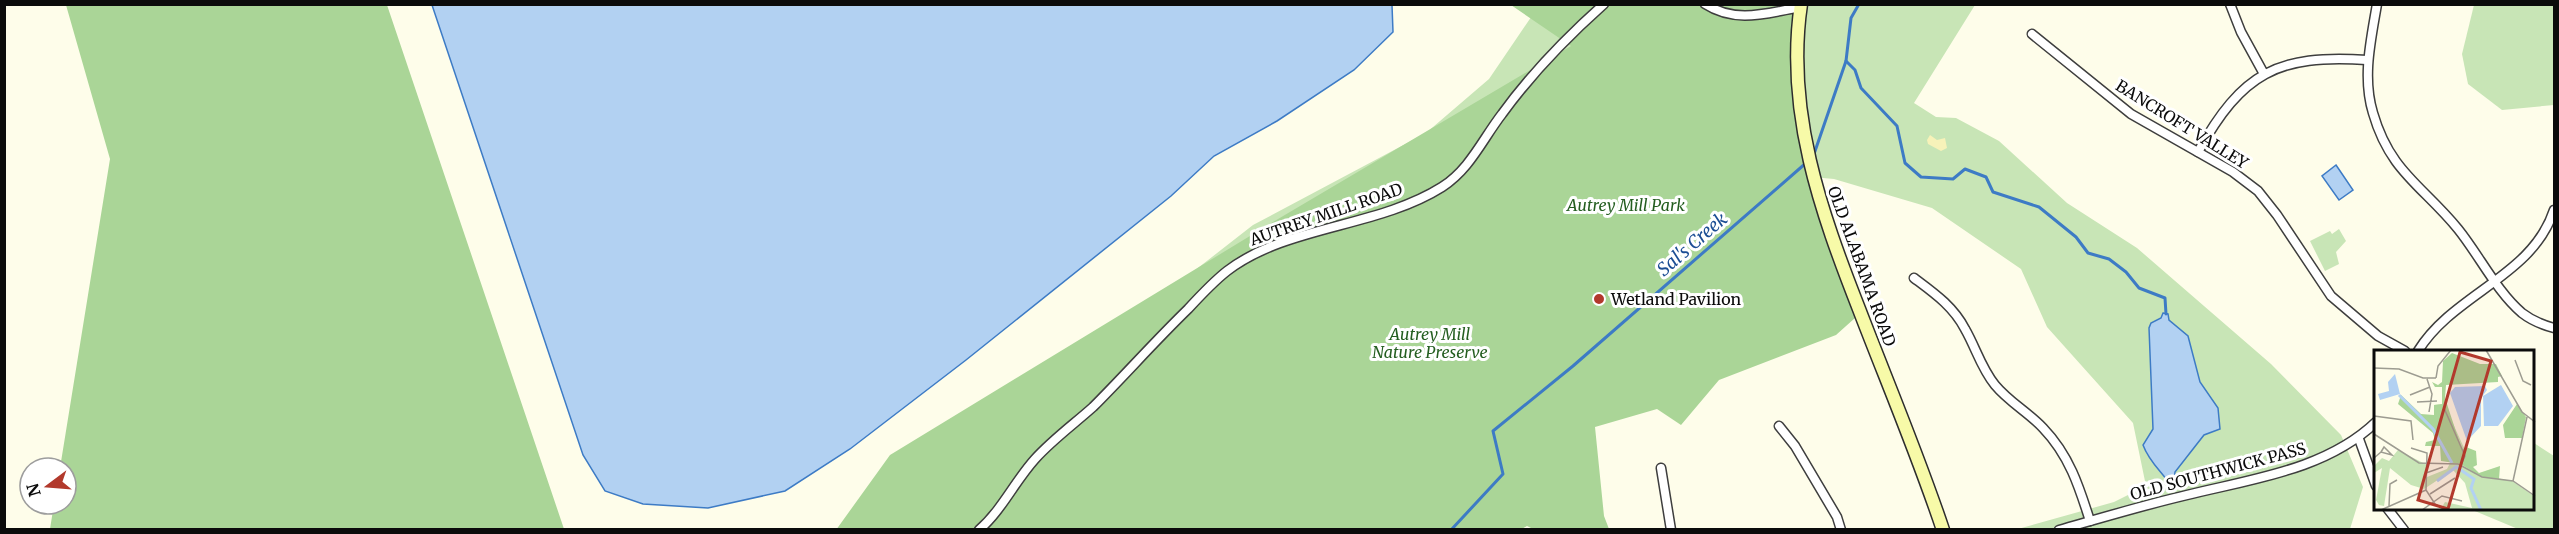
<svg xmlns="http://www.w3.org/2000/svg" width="2559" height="534" viewBox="0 0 2559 534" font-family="Merriweather,serif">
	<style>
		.green { fill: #c8e5b6 }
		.forest { fill: #aad597 }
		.sand { fill: #f7f2b9 }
		.water { fill: #b2d1f2; stroke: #3d7bc5; stroke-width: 1.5 }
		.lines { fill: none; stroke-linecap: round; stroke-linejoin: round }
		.stream { stroke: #3d7bc5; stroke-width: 3 }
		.minor-casing { stroke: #3e3e3e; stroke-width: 11 }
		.secondary-casing { stroke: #2d2d2d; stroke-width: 15 }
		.minor { stroke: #fff; stroke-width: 8 }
		.secondary { stroke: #f7faa8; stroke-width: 12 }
		.poi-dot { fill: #b2392c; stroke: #fff; stroke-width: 2 }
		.labels { text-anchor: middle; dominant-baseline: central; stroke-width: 6; stroke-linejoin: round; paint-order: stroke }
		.street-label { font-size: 16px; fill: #0b0b0b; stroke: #fff }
		.park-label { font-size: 16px; font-style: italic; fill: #245e20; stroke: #fff }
		.poi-label { font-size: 16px; fill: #0b0b0b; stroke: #fff; text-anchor: start }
		.water-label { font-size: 18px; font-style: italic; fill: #1c4e94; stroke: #fff }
		.inset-river { fill: none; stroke: #b2d1f2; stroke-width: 3 }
		.inset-road { fill: none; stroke: #9d9c91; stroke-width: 1.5 }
		.view { fill: #b2392c; fill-opacity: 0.15; stroke: #b2392c; stroke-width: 3 }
		.inset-edge { fill: none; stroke: #0b0b0b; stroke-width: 3 }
	</style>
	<rect width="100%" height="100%" fill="#fefdea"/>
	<!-- green -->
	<g class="green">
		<polygon points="1540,4 1975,5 1914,103 1936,117 1956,118 1999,141 2067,203 2137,248 2271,364 2341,435 2363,487 2350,529 2018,529 2114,502 2146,486 2133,423 2047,327 2021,269 1932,208 1834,179 1812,177 1817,202 1855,318 1511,447 913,530 1153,303 1253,225 1426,133 1489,79"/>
		<polygon points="2474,5 2554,5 2554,105 2502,110 2468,84 2462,54"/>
		<polygon points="2339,229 2346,241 2336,252 2339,264 2325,271 2310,241 2330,231 2332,234"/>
		<polygon points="2534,443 2554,456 2554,529 2518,529 2470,509 2534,508"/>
	</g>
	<!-- forest -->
	<g class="forest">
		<polygon points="66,5 387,5 564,529 50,529 54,504 66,504 66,468 60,468 110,159"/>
		<polygon points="1511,5 1787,5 1797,23 1808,176 1855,318 1836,335 1719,380 1681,425 1657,409 1595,427 1604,516 1609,529 1535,530 1527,526 1520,530 836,530 890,455 1268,225 1571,46"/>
	</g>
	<!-- sand -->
	<polygon class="sand" points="1930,135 1937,140 1945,138 1947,148 1941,151 1928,144 1927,140"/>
	<!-- water -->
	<g class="water">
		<polygon points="1392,5 1393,32 1354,70 1277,121 1214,156 1171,196 966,360 850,449 785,491 708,508 643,504 605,491 583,455 432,5"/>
		<polygon points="2336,165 2353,190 2339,200 2322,176"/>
		<path d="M2163,313L2168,314L2169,320L2188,336L2200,382L2218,408L2220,429L2204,435L2175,472L2173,489C2164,473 2150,464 2143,445L2153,429L2149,328L2151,323L2161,318Z"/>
	</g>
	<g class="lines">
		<!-- stream -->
		<g class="stream">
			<polyline points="1846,61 1855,70 1861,88 1897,126 1905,163 1921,177 1953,179 1965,169 1986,177 1993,192 2039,207 2076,237 2088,253 2109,259 2126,272 2139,288 2165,298 2166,314"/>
			<polyline points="1813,157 1846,61 1851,18 1859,4"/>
			<polyline points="1451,530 1503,474 1493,431 1573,366 1806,163"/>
		</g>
		<!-- minor casing -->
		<g class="minor-casing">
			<g id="minor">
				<path d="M1705,4C1736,24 1767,13 1801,7"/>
				<polyline points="2230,4 2241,32 2264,74"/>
				<path d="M2377,4C2371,40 2362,77 2373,113C2390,172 2423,186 2458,229C2479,255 2497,292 2522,313C2531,320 2543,325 2554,328"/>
				<polyline points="2032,34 2131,114 2233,172 2258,191 2277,215 2331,296 2378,336 2405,351"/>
				<path d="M2198,152C2242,73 2277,54 2367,60"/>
				<path d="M1914,278C1934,293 1953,306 1965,329C1976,348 1981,368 1995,385C2009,402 2028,412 2043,428C2069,455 2079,486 2090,521"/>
				<path d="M2418,351C2454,293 2532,277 2554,210"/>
				<polyline points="1779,426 1795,446 1837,517 1841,530"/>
				<polyline points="2359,439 2376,486"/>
				<polyline points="1661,468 1671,530"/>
				<polyline points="2387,508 2404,530"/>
				<path d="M979,530C1002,510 1015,481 1035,459C1052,440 1074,424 1093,407C1125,375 1155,341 1188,309C1200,296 1213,282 1227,271C1287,225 1377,228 1442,187C1470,169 1482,140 1502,114C1531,74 1567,37 1604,4"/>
				<path d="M2059,530C2101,518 2144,505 2187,495C2251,479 2326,470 2376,422"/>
			</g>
		</g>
		<!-- secondary casing -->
		<g class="secondary-casing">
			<path id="secondary" d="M1801,4C1785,111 1821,212 1859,309C1887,382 1918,455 1943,530"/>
		</g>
		<!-- minor -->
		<use href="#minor" class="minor"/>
		<!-- secondary -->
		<use href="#secondary" class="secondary"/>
	</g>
	<!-- markers -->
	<circle class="poi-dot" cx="1599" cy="299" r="6"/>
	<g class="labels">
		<!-- street labels -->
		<g class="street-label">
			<text transform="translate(2182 124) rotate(32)">BANCROFT VALLEY</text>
			<text transform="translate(1326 214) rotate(-19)">AUTREY MILL ROAD</text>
			<text transform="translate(1862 266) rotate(70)">OLD ALABAMA ROAD</text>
			<text transform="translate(2218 471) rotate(-15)">OLD SOUTHWICK PASS</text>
		</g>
		<!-- park labels -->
		<g class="park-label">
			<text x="1626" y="205">Autrey Mill Park</text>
			<text x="1430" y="334">Autrey Mill<tspan x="1430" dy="18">Nature Preserve</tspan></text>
		</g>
		<!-- poi labels -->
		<g class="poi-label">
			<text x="1611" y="299">Wetland Pavilion</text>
		</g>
		<!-- water labels -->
		<g class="water-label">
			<text transform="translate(1692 244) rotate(-41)">Sal's Creek</text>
		</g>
	</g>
	<!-- overview -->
	<g transform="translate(2374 350)">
		<rect width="160" height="160" fill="#fefdea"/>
		<path d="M70,54L102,124L138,131L160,146V160H73L68,157L71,152L98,158L91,133L79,120L50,139L37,135L16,118L10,156L5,155L2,150L8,118L0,123V116L8,108L15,111L24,100L53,115V127L73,119L76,113L60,65V55Z" fill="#c8e5b6"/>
		<path d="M78,3L106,14H122L128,26L124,27V32L72,35L71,48L88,100L92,97L102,101L103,115L99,117L105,123L126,116L125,129L108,127L87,114L67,111L66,96H51L52,92L61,90L59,83L24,54L27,45L47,64L60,65V55L68,54V37H61L58,32L64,35L68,32L69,11ZM143,54L152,67L148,88H131L129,75Z" fill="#aad597"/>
		<path d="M21,24L26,44L6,50L4,44L15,41L14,32ZM127,35L139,56L124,76H110L109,46ZM111,36L113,40L107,48V76L93,91L76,43L81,37Z" fill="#b2d1f2"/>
		<path class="inset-river" d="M25,45L59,79L78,113M81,116L100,129L97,138L107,160M63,131L82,117"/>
		<path class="inset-road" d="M112,0L148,62L161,72M141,10L149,31L157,35M0,18L25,19L49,28H62M62,28L64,16L77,0M53,29L58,44L55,62M36,45L56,37M43,52L63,51M70,58L91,106L87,115M0,66L37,71L39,90M0,84L45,113L84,114L108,127L139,131L161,146M37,98L53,103L52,140L61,154L71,160M0,108L7,102L18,105L10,97L7,102M52,123L69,117M139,131L153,67M56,144L81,128M15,156L16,134L23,130M7,160L52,140M48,160L68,146L88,151"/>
		<path class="view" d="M86,2L117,11L74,159L44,150Z"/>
		<rect width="160" height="160" class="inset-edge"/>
	</g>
	<!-- border -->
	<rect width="2559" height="534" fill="none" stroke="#0b0b0b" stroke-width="12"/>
	<!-- north arrow -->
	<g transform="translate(48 486) rotate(254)"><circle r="28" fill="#ffffff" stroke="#9d9d9d" stroke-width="1.5"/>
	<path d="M0-4.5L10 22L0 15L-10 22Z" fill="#b2392c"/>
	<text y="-9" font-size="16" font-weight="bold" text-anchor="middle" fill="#0b0b0b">N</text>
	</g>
</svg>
